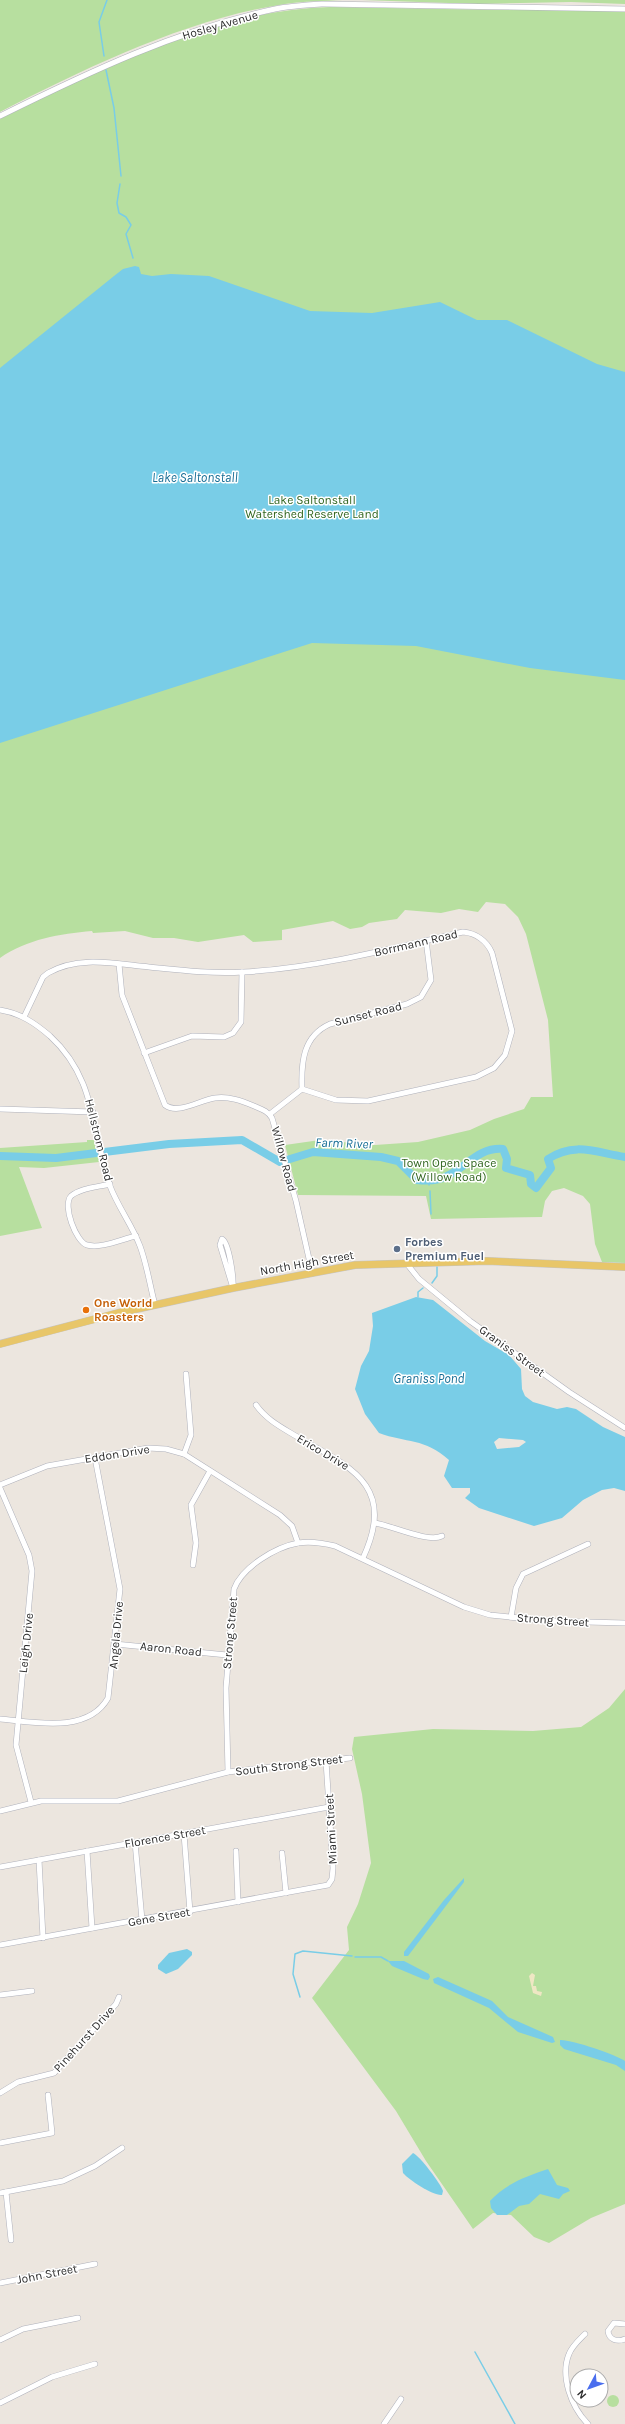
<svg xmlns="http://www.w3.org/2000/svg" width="625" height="2424" viewBox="0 0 625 2424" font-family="Karla,sans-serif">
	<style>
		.green { fill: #b7df9f }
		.sand { fill: #efe7c4 }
		.water { fill: #79cde7; fill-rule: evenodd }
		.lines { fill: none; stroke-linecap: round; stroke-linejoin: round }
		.stream { stroke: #79cde7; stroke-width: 1.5 }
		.river { stroke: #79cde7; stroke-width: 8 }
		.minor-casing { stroke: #afb1bb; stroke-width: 6 }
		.major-casing { stroke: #c4c4c4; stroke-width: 8 }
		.minor { stroke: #fff; stroke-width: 5 }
		.major { stroke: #e8c669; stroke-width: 7 }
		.service-dot { fill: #5c6f8a; stroke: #fff; stroke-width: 1.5 }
		.food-dot { fill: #e8710a; stroke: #fff; stroke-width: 1.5 }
		.labels { text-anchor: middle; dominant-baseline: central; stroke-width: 3; stroke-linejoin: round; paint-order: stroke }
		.street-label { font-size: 12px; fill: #2c2c2c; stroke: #fff }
		.park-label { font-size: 12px; fill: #30651f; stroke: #fff }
		.service-label { font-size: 12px; font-weight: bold; fill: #4e5e75; stroke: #fff; text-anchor: start }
		.food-label { font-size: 12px; font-weight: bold; fill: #c56008; stroke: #fff; text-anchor: start }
		.water-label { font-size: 13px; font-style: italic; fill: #166d95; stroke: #fff }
	</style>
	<rect width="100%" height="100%" fill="#ece6df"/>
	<!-- green -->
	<g class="green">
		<path d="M0,0H343C324,1 304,1 285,4C187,19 88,67 0,112Z"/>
		<polygon points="362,0 625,0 625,4 571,2 478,4"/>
		<path d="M330,7L501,10H625V1263L602,1262L595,1244L590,1204L583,1196L564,1188L552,1191L545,1201L542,1217L431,1219L426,1196L298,1195L285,1145L320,1140L375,1145L418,1142L470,1130L494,1119L524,1109L531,1097H553L548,1020L526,934L518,917L505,904L486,902L478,912L459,909L441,913L405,910L397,919L369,923L362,927L350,929L333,921L282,930V940L253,942L244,935L198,942L174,938H153L125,931L93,933L92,931C60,934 27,939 0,958V119C103,68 213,10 330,7Z"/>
		<polygon points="87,1140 94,1140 99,1162 44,1168 19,1167 42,1228 0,1236 0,1148 87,1142"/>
		<polygon points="625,1689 625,2204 591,2218 549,2243 534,2237 511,2215 493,2213 473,2229 426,2161 396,2111 312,1998 349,1950 347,1927 358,1904 371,1863 362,1794 352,1749 354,1737 433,1729 533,1731 581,1727 609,1708"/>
		<circle cx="613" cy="2401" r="6"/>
	</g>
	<!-- sand -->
	<polygon class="sand" points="532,1973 535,1975 533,1986 536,1986 537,1991 542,1992 541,1996 533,1993 529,1976"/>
	<!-- water -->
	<g class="water">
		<polygon points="135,266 139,267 141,274 152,276 171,274 209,276 310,311 372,313 440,302 477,320 507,320 597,364 625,372 625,680 530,668 416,646 312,643 0,743 0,368 114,276 123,269"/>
		<path d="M416,1297L433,1300L485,1341L509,1355L521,1369L522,1389L525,1396L533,1402L557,1409L567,1407L576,1409L603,1427L625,1437V1491L614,1488L602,1490L583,1500L562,1518L534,1526L479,1508L465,1498L470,1493V1488H452L444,1476L449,1460C425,1438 406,1443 379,1433L365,1414L355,1389L361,1366L369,1351L373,1326L372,1313ZM499,1438L523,1440L526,1442L519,1447L497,1449L494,1442Z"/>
		<polygon points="464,1878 464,1882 408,1956 404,1956 404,1952 444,1900"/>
		<polygon points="187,1949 192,1952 192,1955 178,1969 166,1974 158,1969 158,1965 169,1953"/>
		<polygon points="388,1961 404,1961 429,1974 430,1977 428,1980 423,1979 392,1966"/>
		<polygon points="438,1977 492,2001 508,2017 553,2037 555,2042 552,2043 518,2032 489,2008 434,1983 433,1979"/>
		<path d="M560,2040C570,2039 617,2055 625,2061V2071L616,2065L564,2049L560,2045Z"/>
		<path d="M413,2153C419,2155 441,2184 443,2191L442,2195C433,2196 409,2180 403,2173L402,2164Z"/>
		<path d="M548,2169L557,2185L568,2188L570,2191L563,2194L559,2199L540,2194L529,2204L519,2206L507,2215H497L491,2208L490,2201C505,2184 527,2176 548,2169Z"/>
	</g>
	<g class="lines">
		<!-- stream -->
		<g class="stream">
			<polyline points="104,56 99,22 107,0"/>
			<polyline points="106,70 114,108 121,176"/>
			<polyline points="120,184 117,203 119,213 126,217 131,225 126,234 133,258"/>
			<polyline points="429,1181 429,1185"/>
			<polyline points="430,1191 431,1214"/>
			<polyline points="432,1283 437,1276 437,1267"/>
			<polyline points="418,1297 418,1292 423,1288"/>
			<polyline points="355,1957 381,1957 388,1961"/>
			<polyline points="300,1997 293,1974 295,1954 303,1951 352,1956"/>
			<polyline points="475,2352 515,2424"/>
		</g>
		<!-- river -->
		<path class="river" d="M0,1156L56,1158L169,1144L242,1140L280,1162L313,1152L381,1157L398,1161L417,1180C426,1181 437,1181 445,1177C466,1168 478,1147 503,1149L507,1159L506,1168L530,1175L531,1184L536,1188L551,1168L548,1159C575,1141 597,1153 625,1157"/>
		<!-- minor casing -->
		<g class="minor-casing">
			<g id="minor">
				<path d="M0,116C89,72 177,30 275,9C290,6 307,5 323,4L625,9"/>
				<path d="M119,964L122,995L165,1105C178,1115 200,1100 215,1098C229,1096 242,1101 254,1106C261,1109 268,1111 272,1118L296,1201L312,1272"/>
				<path d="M0,1010C20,1013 35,1023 50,1036C97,1079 91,1131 110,1186C118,1207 132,1225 140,1246C147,1265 150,1286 155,1305"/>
				<path d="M24,1017L43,977L48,973C79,955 116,964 149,967C179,970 212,974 243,972C317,968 390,949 463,932C476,933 487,941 492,953L512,1031L505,1055L494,1068L476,1077L368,1101L336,1100L302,1089"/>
				<polyline points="144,1053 192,1036 224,1037 233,1033 241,1022 242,972"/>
				<path d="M302,1089C301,1062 303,1036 330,1024L407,1004L421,997L431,980L426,940"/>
				<polyline points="0,1109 93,1112"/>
				<polyline points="270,1114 302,1089"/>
				<path d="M110,1184C98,1187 80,1188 71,1196C62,1205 76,1242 87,1245C101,1249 122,1239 136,1236"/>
				<path d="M222,1239C229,1242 234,1279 233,1288L220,1245Z"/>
				<polyline points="407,1264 419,1279 470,1321 569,1392 625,1428"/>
				<path d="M256,1405C266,1419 279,1426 294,1435C350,1467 397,1484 363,1558"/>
				<polyline points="184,1454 191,1435 186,1374"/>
				<polyline points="0,1485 47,1466 148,1448 166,1449 184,1454 280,1515 292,1526 298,1543"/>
				<polyline points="0,1488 29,1555 32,1571 16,1745 31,1802"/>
				<path d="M375,1523C393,1526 428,1543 442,1536"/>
				<polyline points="193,1565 196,1543 191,1505 210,1471"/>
				<polyline points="511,1617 516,1588 523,1574 588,1544"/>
				<polyline points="115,1644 227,1655"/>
				<path d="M0,1719C34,1722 88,1734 108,1698L120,1589L95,1458"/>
				<path d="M228,1772L226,1688L234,1589C242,1567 276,1547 298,1543C311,1541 323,1543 335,1546L464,1607L490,1615L548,1621L625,1623"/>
				<polyline points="0,1811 41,1801 118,1801 228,1772 350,1758"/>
				<polyline points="184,1834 190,1912"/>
				<polyline points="135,1842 142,1920"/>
				<polyline points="87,1851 92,1928"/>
				<polyline points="236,1851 238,1902"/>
				<polyline points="282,1853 286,1893"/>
				<polyline points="39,1860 43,1938"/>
				<polyline points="0,1867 329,1807"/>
				<polyline points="0,1945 328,1885 332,1879 333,1868 326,1761"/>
				<polyline points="0,1995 32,1991"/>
				<polyline points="0,2093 18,2082 54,2073 116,2004 119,1997"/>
				<polyline points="0,2143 52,2133 48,2095"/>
				<polyline points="6,2192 11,2240"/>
				<polyline points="0,2193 63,2181 95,2166 122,2148"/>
				<polyline points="0,2283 95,2264"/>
				<path d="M625,2324L614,2323L608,2331C609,2340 617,2342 625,2339"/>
				<path d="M585,2334C579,2340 572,2346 569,2354C560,2376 571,2407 588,2424"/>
				<polyline points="0,2340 23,2329 78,2318"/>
				<polyline points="0,2403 52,2377 95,2364"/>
				<polyline points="384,2424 401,2399"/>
			</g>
		</g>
		<!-- major casing -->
		<g class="major-casing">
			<polyline id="major" points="0,1344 118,1313 233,1288 355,1265 487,1261 625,1267"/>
		</g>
		<!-- minor -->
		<use href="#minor" class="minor"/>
		<!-- major -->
		<use href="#major" class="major"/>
	</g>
	<!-- markers -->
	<circle class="service-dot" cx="397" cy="1249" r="4"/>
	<circle class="food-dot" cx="86" cy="1310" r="4"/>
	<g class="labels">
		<!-- street labels -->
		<g class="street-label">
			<text transform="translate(220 25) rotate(-16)">Hosley Avenue</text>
			<text transform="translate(416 943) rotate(-13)">Borrmann Road</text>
			<text transform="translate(368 1014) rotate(-14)">Sunset Road</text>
			<text transform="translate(99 1140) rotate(76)">Hellstrom Road</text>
			<text transform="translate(284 1159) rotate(75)">Willow Road</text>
			<text transform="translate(307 1263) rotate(-10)">North High Street</text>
			<text transform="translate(512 1351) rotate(36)">Graniss Street</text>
			<text transform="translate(323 1452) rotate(31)">Erico Drive</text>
			<text transform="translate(117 1454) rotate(-9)">Eddon Drive</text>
			<text transform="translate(553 1620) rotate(4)">Strong Street</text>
			<text transform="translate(230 1633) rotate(-85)">Strong Street</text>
			<text transform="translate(116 1635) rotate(-85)">Angela Drive</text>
			<text transform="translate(26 1643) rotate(-84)">Leigh Drive</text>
			<text transform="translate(171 1649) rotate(6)">Aaron Road</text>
			<text transform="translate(289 1765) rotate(-7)">South Strong Street</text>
			<text transform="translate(331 1829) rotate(-93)">Miami Street</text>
			<text transform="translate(165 1837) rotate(-10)">Florence Street</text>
			<text transform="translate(159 1917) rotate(-10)">Gene Street</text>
			<text transform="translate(84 2039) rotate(-48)">Pinehurst Drive</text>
			<text transform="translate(47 2274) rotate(-11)">John Street</text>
		</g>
		<!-- park labels -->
		<g class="park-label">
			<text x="312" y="500">Lake Saltonstall<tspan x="312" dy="14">Watershed Reserve Land</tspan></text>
			<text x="449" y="1163">Town Open Space<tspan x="449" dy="14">(Willow Road)</tspan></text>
		</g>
		<!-- service labels -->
		<g class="service-label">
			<text x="405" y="1242">Forbes<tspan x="405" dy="14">Premium Fuel</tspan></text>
		</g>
		<!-- food labels -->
		<g class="food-label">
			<text x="94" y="1303">One World<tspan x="94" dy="14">Roasters</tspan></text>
		</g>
		<!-- water labels -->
		<g class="water-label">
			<text x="195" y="477">Lake Saltonstall</text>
			<text transform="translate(344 1143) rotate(2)">Farm River</text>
			<text x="429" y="1378">Graniss Pond</text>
		</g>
	</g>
	<!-- north arrow -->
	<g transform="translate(589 2388) rotate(229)"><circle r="19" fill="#ffffff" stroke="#ababab"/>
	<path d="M0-3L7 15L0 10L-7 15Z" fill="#4a6eee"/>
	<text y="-6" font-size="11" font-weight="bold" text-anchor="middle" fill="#2c2c2c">N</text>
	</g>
</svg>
